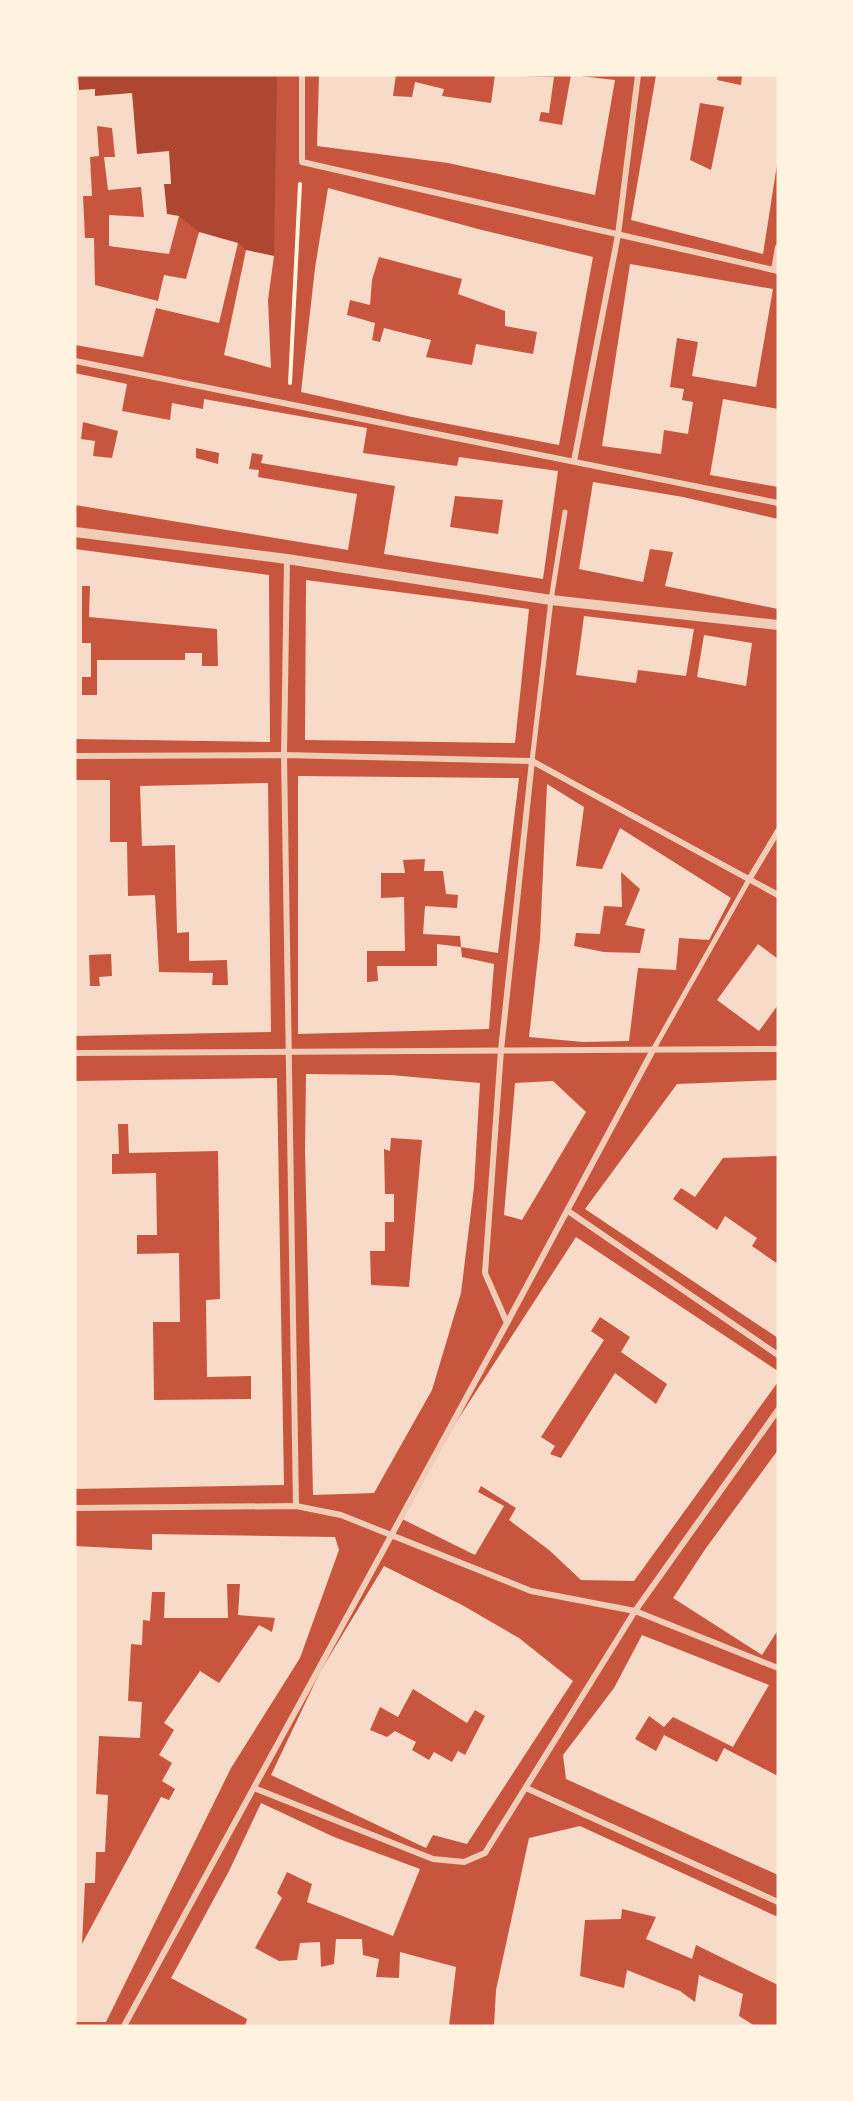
<svg xmlns="http://www.w3.org/2000/svg" width="853" height="2101" viewBox="0 0 853 2101" font-family="'PT Sans',sans-serif">
	<style>
		.green { fill: #ae4732 }
		.building { fill: #f7dbc8; fill-rule: evenodd }
		.lines { fill: none; stroke-linecap: round; stroke-linejoin: round }
		.path { stroke: #fff3e0; stroke-width: 4 }
		.pedestrian { stroke: #f1ccb7; stroke-width: 5 }
		.minor { stroke: #f1ccb7; stroke-width: 6 }
		.tertiary { stroke: #f1ccb7; stroke-width: 10 }
	</style>
	<rect width="100%" height="100%" fill="#c8553d"/>
	<!-- green -->
	<polygon class="green" points="78,75 277,75 274,256 246,250 238,243 199,232 179,216 167,214 164,184 171,183 169,152 137,154 132,93 95,96 95,89 79,90"/>
	<!-- building -->
	<g class="building">
		<polygon points="75,75 78,75 79,90 95,89 95,96 132,93 137,154 169,151 171,184 164,184 167,214 179,216 169,254 109,246 109,215 144,217 141,187 108,190 104,157 115,157 112,128 97,126 99,156 90,157 92,196 83,196 85,238 94,238 95,285 158,301 164,275 186,279 199,232 238,243 219,323 156,308 143,357 75,345"/>
		<polygon points="319,75 396,75 393,96 412,97 415,82 444,89 442,96 491,103 495,75 554,77 549,113 541,112 539,121 562,125 571,75 615,80 595,195 448,163 317,146"/>
		<path d="M656,75H718L717,80L741,85L742,75H778V158L763,254L631,220ZM700,103L724,107L711,170L690,160Z"/>
		<path d="M328,188L478,229L593,257L559,445L412,417L301,392L315,268ZM379,257L462,279L458,294L505,311V326L537,332L533,354L476,344L472,365L426,357L431,340L384,328L380,342L372,340L375,323L347,315L350,300L370,305L372,280Z"/>
		<polygon points="246,250 274,256 268,300 271,368 224,355"/>
		<polygon points="630,264 773,289 756,387 692,376 698,342 677,338 670,387 684,389 682,400 693,402 688,434 664,430 661,454 602,446"/>
		<path d="M75,373L127,384L122,411L170,420L172,403L203,409L204,399L367,428L363,453L457,466L459,457L558,471L543,579L384,554L395,486L261,463L263,455L252,453L249,469L259,470L258,477L357,494L348,550L75,505ZM83,422L118,431L112,458L93,456L95,441L81,439ZM196,448L219,453L218,464L196,458ZM455,496L503,500L498,534L450,527Z"/>
		<polygon points="723,399 778,409 778,487 710,475"/>
		<polygon points="593,482 683,497 778,519 778,609 665,586 673,552 650,549 643,582 579,569"/>
		<path d="M75,549L269,575L270,742L75,739ZM82,586H90L89,617L217,629L218,666H202V653H185V660H97V695H82V677H91V643H82Z"/>
		<polygon points="306,580 529,609 515,743 305,740"/>
		<polygon points="584,616 694,629 686,676 638,670 636,683 576,675"/>
		<polygon points="704,635 752,643 746,686 697,677"/>
		<polygon points="298,776 519,778 498,953 461,947 460,936 423,934 425,906 457,908 458,895 446,894 443,871 424,871 425,859 403,860 405,873 381,873 381,898 404,897 405,951 367,951 367,982 378,981 377,966 437,966 437,944 461,947 462,957 494,964 489,1029 298,1034"/>
		<path d="M75,780H110V842H127L128,896L155,895L159,972L213,973L212,985H228L227,960L189,961V932L177,933L175,845L142,846L140,786L268,783L271,1032L75,1036ZM111,954L112,976L99,977L100,986H90L89,955Z"/>
		<path d="M547,784L584,807L576,866L602,869L620,828L731,898L709,940L679,938L676,970L638,968L629,1041L583,1042L529,1037L540,939ZM621,872L640,889L625,925L645,929L640,953L604,952L574,946L576,933L600,934L604,906L622,907Z"/>
		<polygon points="758,944 778,959 778,1005 759,1031 717,1000"/>
		<path d="M306,1074L391,1075L480,1083L474,1187L461,1293L432,1390L374,1493L313,1495L305,1151ZM391,1138L422,1140L409,1287L371,1285L370,1251H385V1222H394V1194H385L384,1149L390,1151Z"/>
		<path d="M277,1078L284,1485L75,1489V1081ZM118,1124H128L129,1153L218,1151L220,1299L206,1300L207,1377L251,1376V1399L154,1400L153,1322H180L179,1253L137,1254V1235H157L156,1173L112,1174V1154H119Z"/>
		<polygon points="778,1080 778,1156 723,1158 695,1197 681,1188 673,1199 717,1230 725,1216 757,1238 752,1246 778,1264 778,1338 585,1209 677,1084"/>
		<polygon points="553,1081 586,1112 522,1220 504,1215 515,1083"/>
		<path d="M576,1237L778,1371V1382L634,1581L581,1580L549,1550L509,1520L516,1508L481,1486L478,1492L504,1506L475,1555L402,1519L455,1424ZM600,1317L630,1337L621,1352L667,1384L656,1404L615,1373L561,1458L550,1454L555,1446L541,1437L604,1340L591,1331Z"/>
		<polygon points="778,1450 778,1630 762,1655 673,1598 706,1548"/>
		<path d="M152,1534L335,1537L339,1550L300,1658L231,1768L106,2022H75V1546L152,1550ZM227,1584H240L238,1615L275,1618L272,1632L259,1625L219,1683L200,1671L164,1723L174,1730L159,1755L172,1763L162,1781L175,1789L169,1800L161,1797L82,1944L85,1883H95L96,1852H105L108,1795L96,1794L99,1736L140,1738L142,1702L128,1701L131,1644L142,1645L143,1620L150,1621L152,1592H165L164,1618H228Z"/>
		<path d="M384,1566L462,1605L519,1638L573,1681L467,1844L433,1835L426,1848L271,1775L320,1672ZM413,1689L467,1723L475,1710L485,1716L465,1755L458,1751L452,1762L434,1752L429,1760L412,1750L416,1742L395,1731L387,1737L370,1730L380,1707L398,1717Z"/>
		<polygon points="642,1635 769,1685 733,1747 673,1717 664,1727 649,1716 635,1739 656,1751 664,1735 717,1762 724,1748 778,1776 778,1875 566,1779 563,1755 614,1688"/>
		<polygon points="261,1803 334,1837 420,1869 393,1936 307,1902 312,1884 287,1872 277,1893 282,1898 255,1948 279,1961 297,1960 300,1943 320,1942 321,1967 334,1964 336,1939 362,1939 363,1955 379,1959 376,1977 399,1978 400,1952 456,1967 449,2026 245,2026 247,2019 171,1978 229,1871"/>
		<polygon points="580,1826 778,1917 778,1985 696,1945 692,1959 646,1939 656,1917 622,1909 621,1919 585,1920 580,1976 624,1988 627,1970 680,1991 695,2002 699,1975 743,1994 739,2016 755,2026 494,2026 496,1990 529,1838"/>
	</g>
	<g class="lines">
		<!-- path -->
		<polyline class="path" points="290,383 300,184"/>
		<!-- pedestrian -->
		<g class="pedestrian">
			<polyline points="532,761 551,600 565,512"/>
			<polyline points="653,1050 750,878"/>
		</g>
		<!-- minor -->
		<g class="minor">
			<polyline points="302,75 302,162 778,271"/>
			<polyline points="774,270 778,247"/>
			<polyline points="75,361 778,503"/>
			<polyline points="574,461 618,235 638,75"/>
			<polyline points="287,559 284,755 296,1506"/>
			<polyline points="75,756 284,755 532,761 778,895"/>
			<polyline points="750,878 778,831"/>
			<polyline points="75,1053 778,1049"/>
			<polyline points="568,1211 778,1355"/>
			<polyline points="507,1323 485,1273 501,1050 532,761"/>
			<polyline points="75,1508 296,1506 341,1515 531,1591 635,1611 778,1668"/>
			<polyline points="254,1788 433,1859 464,1862 485,1853 635,1611 778,1410"/>
			<polyline points="526,1788 778,1902"/>
			<polyline points="124,2026 507,1323 653,1050"/>
		</g>
		<!-- tertiary -->
		<polyline class="tertiary" points="75,532 287,559 551,600 778,625"/>
	</g>
	<!-- border -->
	<rect width="853" height="2101" fill="none" stroke="#fff3e0" stroke-width="153"/>
</svg>
